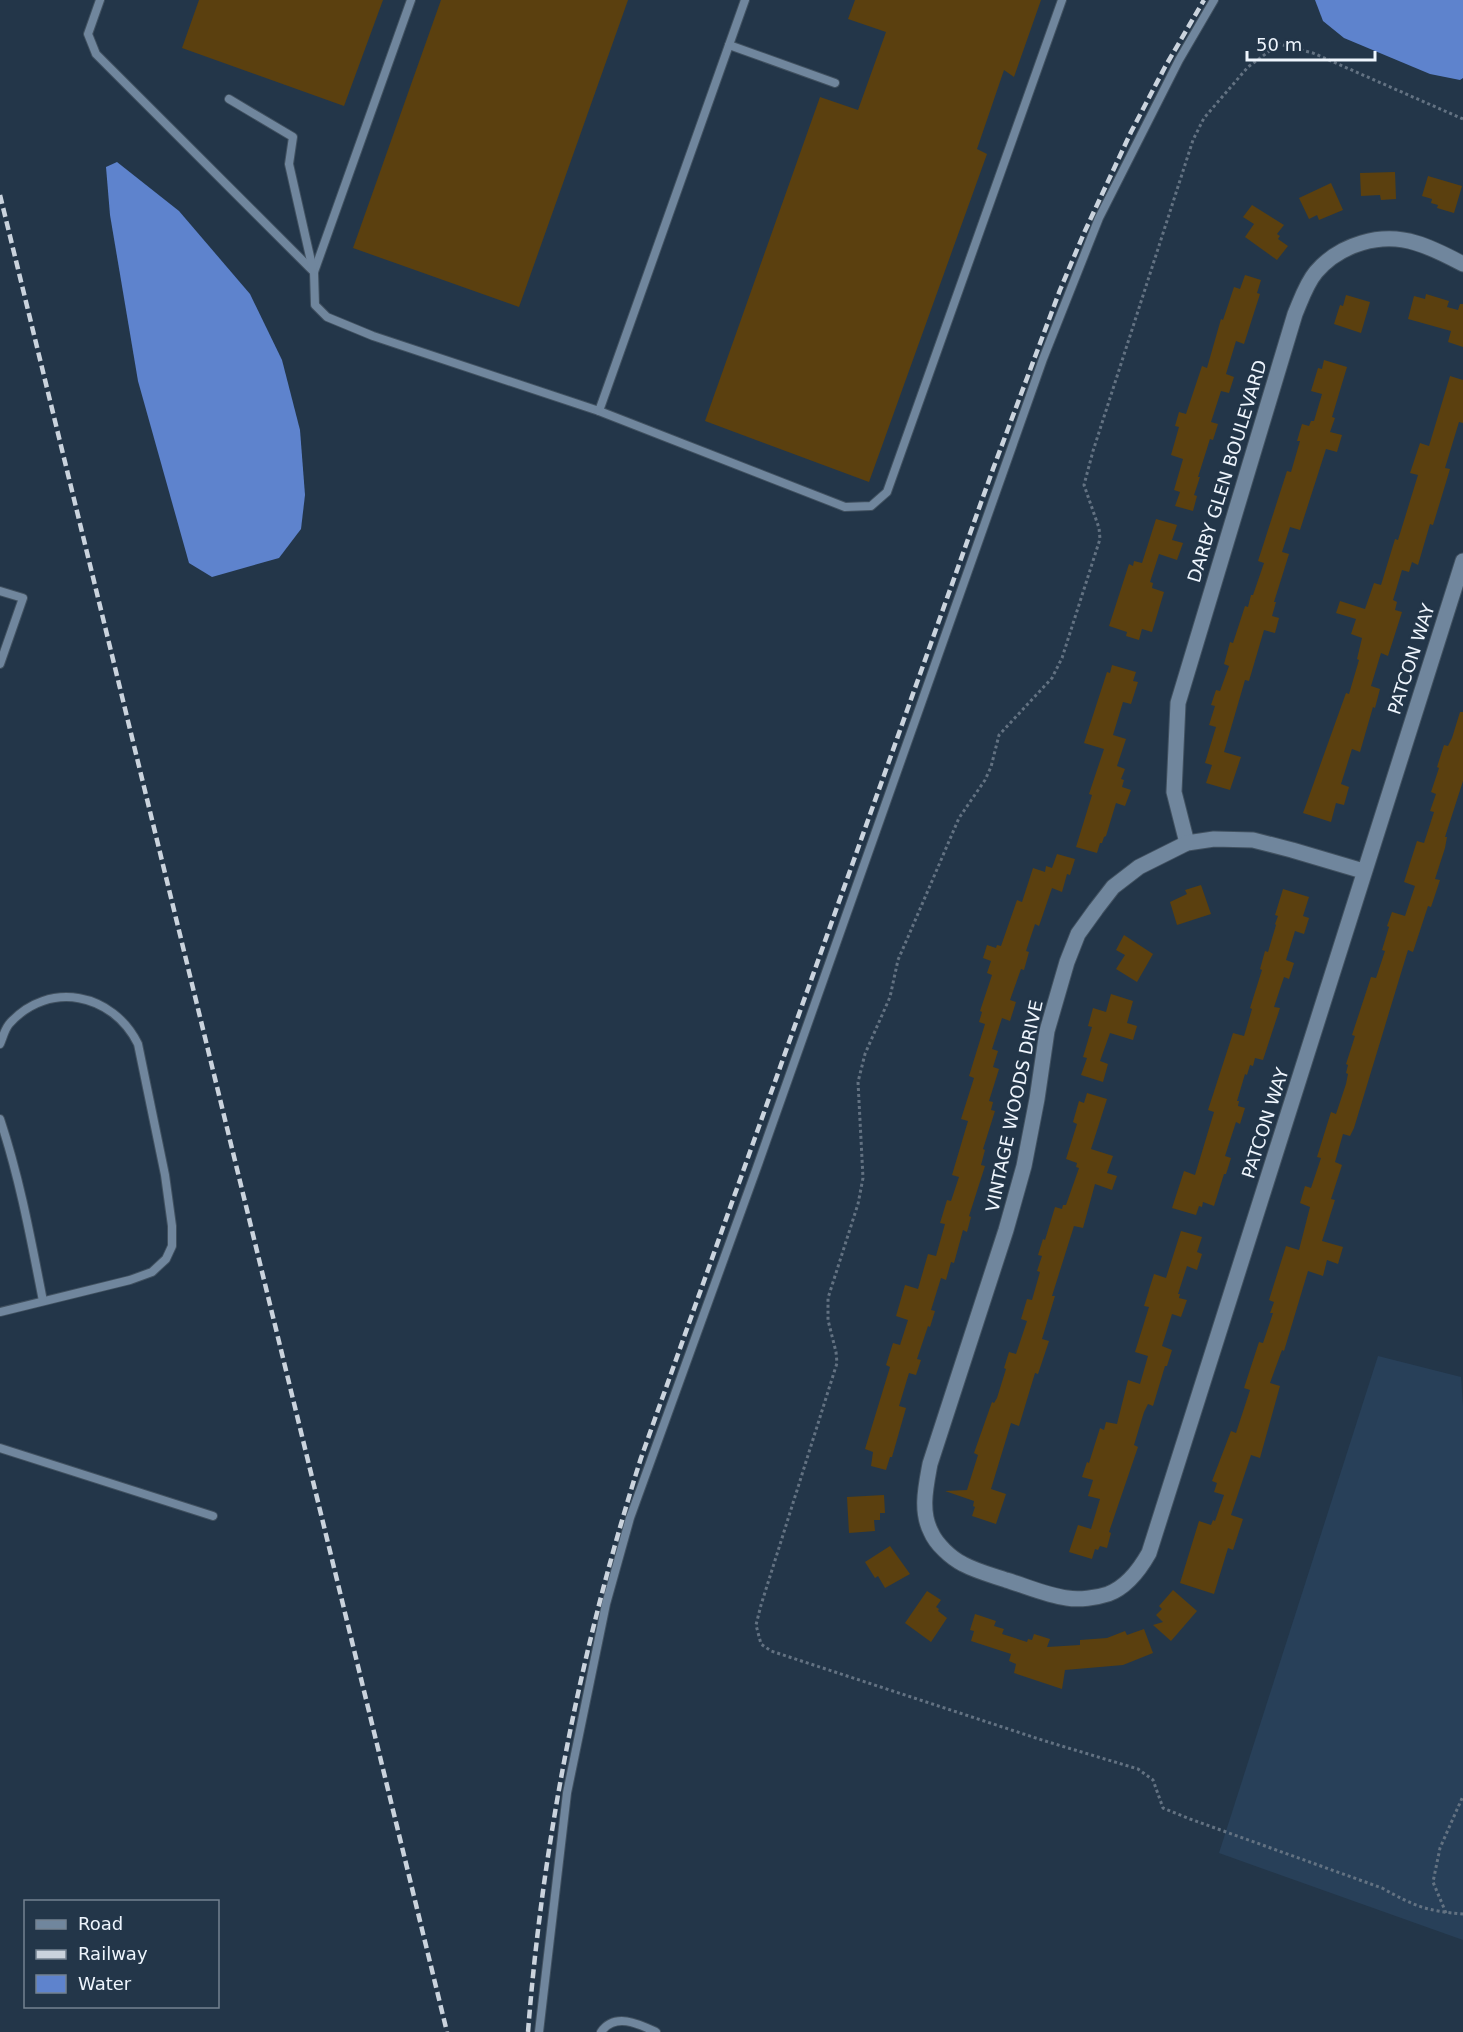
<svg xmlns="http://www.w3.org/2000/svg" width="1463" height="2032" viewBox="0 0 1463 2032" font-family="'DejaVu Sans',sans-serif">
	<style>
		.built { fill: #284059 }
		.water { fill: #5e83cd }
		.building { fill: #5b400f }
		.lines { fill: none; stroke-linecap: round; stroke-linejoin: round }
		.lane-casing { stroke: #415160; stroke-width: 10 }
		.street-casing { stroke: #415160; stroke-width: 17 }
		.path { stroke: #637282; stroke-width: 3; stroke-dasharray: 3 3; stroke-linecap: butt }
		.lane { stroke: #70869d; stroke-width: 8 }
		.street { stroke: #70869d; stroke-width: 15 }
		.rail { stroke: #cad3dd; stroke-width: 4.5; stroke-dasharray: 9 4.5; stroke-linecap: butt }
		.labels { text-anchor: middle; dominant-baseline: central; stroke-width: 5; stroke-linejoin: round; paint-order: stroke }
		.street-label { font-size: 18px; fill: #eef5fd; stroke: #233649 }
	</style>
	<rect width="100%" height="100%" fill="#233649"/>
	<!-- built -->
	<polygon class="built" points="1378,1356 1461,1377 1463,1406 1463,1940 1219,1853"/>
	<!-- water -->
	<g class="water">
		<polygon points="1315,0 1463,0 1463,78 1460,80 1430,74 1344,38 1323,21"/>
		<polygon points="117,162 179,211 250,294 282,360 300,430 305,495 301,529 279,558 212,577 189,563 138,381 110,215 106,167"/>
	</g>
	<!-- building -->
	<g class="building">
		<polygon points="199,0 383,0 344,106 182,48"/>
		<polygon points="441,0 628,0 519,307 353,248"/>
		<polygon points="855,0 1041,0 1014,77 1004,70 977,149 987,154 869,482 705,421 820,97 858,110 886,32 848,19"/>
		<polygon points="1395,172 1396,199 1381,200 1380,195 1361,196 1360,173"/>
		<polygon points="1428,176 1462,186 1454,213 1437,208 1438,205 1431,203 1432,199 1422,196"/>
		<polygon points="1331,183 1343,210 1319,220 1317,215 1309,219 1299,198"/>
		<polygon points="1252,205 1284,225 1277,234 1280,236 1278,239 1288,246 1277,260 1245,237 1254,224 1243,217"/>
		<polygon points="1245,275 1261,280 1257,293 1260,294 1244,344 1236,341 1226,374 1234,377 1229,393 1221,391 1211,422 1218,424 1213,440 1210,439 1198,477 1200,477 1194,495 1197,496 1193,511 1175,506 1180,492 1174,490 1183,459 1171,455 1179,427 1175,426 1179,412 1186,414 1202,366 1207,368 1221,319 1223,320 1234,287 1240,289"/>
		<polygon points="1426,294 1449,301 1447,307 1458,310 1460,304 1463,304 1463,347 1448,342 1451,331 1408,319 1414,296 1425,299"/>
		<polygon points="1346,295 1370,302 1361,333 1334,324 1340,305 1343,306"/>
		<polygon points="1324,360 1347,367 1332,417 1335,418 1330,432 1342,435 1337,452 1326,449 1300,530 1290,527 1282,552 1289,554 1274,602 1276,602 1272,616 1279,618 1275,633 1264,630 1249,681 1245,680 1224,752 1241,757 1230,790 1206,783 1212,765 1205,763 1216,727 1209,725 1215,706 1211,705 1216,690 1220,691 1229,666 1224,664 1230,642 1233,643 1245,606 1248,607 1251,595 1253,595 1264,563 1258,561 1287,471 1291,472 1300,441 1297,441 1302,424 1309,426 1311,421 1314,421 1322,394 1311,391 1318,368 1322,369"/>
		<polygon points="1450,376 1463,380 1463,423 1459,422 1445,468 1450,469 1440,502 1433,525 1430,524 1418,565 1412,562 1409,572 1402,570 1393,600 1397,602 1395,610 1402,612 1388,656 1381,653 1371,686 1380,689 1375,708 1373,707 1360,752 1352,749 1341,784 1349,787 1344,805 1336,803 1331,822 1303,813 1346,693 1349,694 1359,660 1357,659 1362,638 1351,634 1356,619 1336,613 1340,601 1365,609 1374,583 1381,585 1395,539 1398,540 1418,475 1410,473 1420,443 1429,446"/>
		<polygon points="1156,519 1177,525 1172,540 1183,543 1177,560 1159,554 1150,582 1153,583 1152,588 1164,592 1152,632 1142,629 1139,640 1126,636 1127,632 1109,626 1129,564 1133,566 1134,561 1142,563"/>
		<polygon points="1112,665 1136,672 1133,681 1138,682 1131,704 1123,702 1113,735 1126,739 1117,766 1125,769 1121,779 1124,780 1122,787 1131,790 1125,806 1116,803 1106,836 1104,837 1102,843 1100,843 1097,853 1076,847 1092,795 1089,794 1104,749 1084,743 1107,672 1110,673"/>
		<polygon points="1460,712 1463,712 1463,781 1445,837 1447,837 1445,848 1435,879 1440,880 1431,907 1428,906 1413,952 1408,950 1354,1128 1350,1136 1343,1134 1335,1162 1342,1165 1331,1199 1335,1200 1322,1241 1343,1247 1338,1264 1327,1260 1323,1276 1308,1271 1284,1351 1282,1350 1270,1383 1280,1386 1260,1458 1251,1455 1231,1515 1243,1519 1233,1550 1228,1548 1214,1594 1180,1583 1199,1521 1211,1525 1213,1520 1215,1521 1224,1495 1214,1492 1217,1483 1212,1481 1231,1431 1236,1433 1250,1390 1244,1388 1259,1342 1263,1343 1273,1313 1270,1313 1274,1302 1269,1300 1286,1246 1299,1250 1310,1207 1300,1203 1305,1186 1311,1188 1321,1158 1317,1157 1331,1112 1336,1114 1346,1084 1348,1074 1346,1073 1348,1065 1346,1064 1355,1036 1352,1035 1371,977 1376,978 1385,951 1382,950 1389,927 1387,926 1392,912 1405,916 1415,886 1404,882 1417,841 1424,843 1434,812 1430,811 1436,794 1431,792 1439,768 1437,767 1444,745 1448,746 1452,738"/>
		<polygon points="1057,854 1075,859 1070,875 1067,874 1062,892 1052,888 1039,926 1035,924 1026,951 1029,952 1024,970 1021,969 1010,1000 1016,1002 1010,1021 1002,1018 992,1049 998,1051 993,1067 999,1069 989,1101 993,1102 991,1110 995,1111 983,1149 985,1150 981,1165 985,1166 969,1216 971,1217 967,1232 963,1230 954,1263 951,1262 946,1280 941,1278 931,1310 935,1311 930,1327 928,1326 917,1359 921,1360 916,1375 909,1373 899,1406 906,1408 892,1457 890,1457 886,1470 871,1466 873,1452 865,1449 890,1367 886,1365 893,1343 900,1345 908,1320 896,1316 905,1285 918,1289 928,1254 936,1256 945,1224 940,1223 947,1200 951,1201 959,1177 952,1175 968,1121 961,1119 974,1078 969,1076 985,1024 979,1022 982,1012 980,1011 992,975 987,973 991,961 983,958 987,945 996,948 997,945 1001,946 1017,900 1022,902 1033,868 1045,872 1046,866 1052,868"/>
		<polygon points="1201,885 1211,914 1177,925 1170,902 1187,894 1185,890"/>
		<polygon points="1283,889 1309,897 1303,916 1309,918 1304,934 1295,931 1286,960 1294,963 1289,979 1284,977 1274,1007 1280,1008 1263,1060 1255,1058 1253,1066 1250,1065 1247,1075 1245,1074 1237,1101 1239,1101 1238,1106 1245,1108 1240,1124 1236,1122 1225,1156 1231,1158 1226,1174 1224,1174 1214,1206 1203,1202 1202,1207 1199,1206 1196,1215 1172,1208 1184,1171 1195,1175 1214,1112 1208,1110 1233,1033 1244,1036 1252,1009 1250,1008 1262,970 1260,969 1265,951 1268,952 1276,925 1275,924 1278,916 1275,915"/>
		<polygon points="1124,935 1153,954 1137,982 1116,969 1125,955 1116,950"/>
		<polygon points="1111,994 1133,1001 1127,1023 1137,1026 1133,1040 1110,1033 1100,1061 1108,1064 1103,1082 1081,1075 1087,1058 1083,1057 1092,1027 1088,1026 1093,1008 1106,1012"/>
		<polygon points="1087,1093 1107,1099 1091,1149 1113,1156 1107,1173 1117,1176 1112,1190 1095,1184 1083,1228 1074,1226 1052,1296 1055,1296 1042,1339 1049,1341 1038,1374 1035,1373 1019,1426 1011,1423 991,1489 1006,1494 996,1524 972,1516 975,1507 973,1506 974,1501 945,1491 967,1490 978,1455 974,1453 992,1402 994,1403 997,1398 1006,1369 1004,1368 1009,1352 1016,1354 1027,1321 1021,1319 1027,1299 1032,1300 1040,1272 1037,1271 1042,1256 1038,1255 1043,1239 1045,1240 1055,1207 1062,1209 1063,1205 1066,1205 1079,1168 1076,1167 1077,1163 1066,1159 1077,1124 1073,1122 1079,1101 1084,1103"/>
		<polygon points="1181,1231 1202,1237 1197,1252 1202,1254 1197,1270 1187,1266 1178,1294 1180,1294 1179,1298 1187,1300 1181,1317 1172,1314 1162,1346 1172,1350 1167,1366 1165,1366 1153,1406 1148,1404 1144,1412 1134,1445 1138,1447 1109,1532 1111,1533 1107,1548 1100,1546 1098,1550 1095,1549 1092,1559 1069,1552 1078,1525 1091,1529 1100,1499 1088,1496 1093,1480 1082,1477 1087,1462 1089,1463 1100,1428 1104,1430 1106,1422 1117,1424 1128,1380 1140,1384 1148,1356 1135,1352 1149,1307 1144,1306 1154,1274 1166,1278"/>
		<polygon points="884,1495 885,1513 880,1513 880,1520 874,1520 875,1531 849,1533 847,1497"/>
		<polygon points="890,1546 910,1574 885,1588 878,1576 875,1578 865,1562"/>
		<polygon points="1173,1590 1197,1611 1171,1641 1153,1625 1163,1622 1156,1615 1162,1609 1159,1606"/>
		<polygon points="927,1591 941,1600 936,1607 939,1609 938,1611 947,1618 931,1642 905,1623"/>
		<polygon points="975,1614 996,1621 994,1626 1004,1629 1002,1634 1027,1642 1028,1639 1032,1640 1034,1634 1050,1639 1047,1647 1080,1645 1080,1640 1107,1638 1125,1631 1127,1635 1144,1629 1153,1653 1123,1665 1065,1670 1062,1689 1014,1673 1016,1664 1009,1661 1011,1654 971,1641 974,1631 970,1630"/>
	</g>
	<g class="lines">
		<!-- lane casing -->
		<g class="lane-casing">
			<g id="lane">
				<polyline points="100,0 88,34 96,54 314,272"/>
				<polyline points="411,0 314,272 315,305 327,317 373,336 599,411 745,0"/>
				<polyline points="729,45 835,83"/>
				<polyline points="229,99 293,137 289,164 313,270"/>
				<polyline points="599,411 845,507 871,506 887,492 1062,0"/>
				<polyline points="0,591 23,598 0,664"/>
				<path d="M0,1044C3,1037 5,1028 10,1023C49,980 113,993 138,1044L165,1175L172,1226V1246L166,1259L152,1272L130,1280L0,1312"/>
				<path d="M0,1119C20,1179 31,1240 43,1301"/>
				<polyline points="0,1448 213,1516"/>
				<polyline points="539,2032 567,1793 606,1604 630,1518 756,1170 1043,359 1099,218 1179,60 1214,0"/>
				<path d="M601,2032C615,2012 639,2024 656,2032"/>
			</g>
		</g>
		<!-- street casing -->
		<g class="street-casing">
			<g id="street">
				<path d="M1187,843L1174,792L1178,703L1295,314C1301,300 1306,284 1316,272C1340,244 1381,232 1416,243C1433,248 1448,256 1463,264"/>
				<path d="M1363,871L1292,850L1253,840L1214,839L1187,843L1139,867L1113,887L1096,909L1078,934L1067,962L1047,1031L1037,1099L1024,1166L1006,1230L930,1464C926,1486 920,1511 931,1532C936,1544 951,1558 963,1564C976,1571 991,1575 1006,1580C1026,1586 1046,1595 1067,1598C1079,1600 1096,1598 1108,1594C1127,1587 1140,1569 1149,1553L1463,561"/>
			</g>
		</g>
		<!-- path -->
		<g class="path">
			<path d="M1463,119L1313,53L1279,44L1248,67L1204,118L1193,140L1093,451L1084,485L1099,528L1100,539L1062,658L1052,678L999,735L991,767L985,780L959,818L908,937L898,960L890,997L865,1054L858,1082L863,1178L858,1204L828,1298V1320L836,1352L837,1363L761,1605L756,1625L761,1644L771,1651L1045,1741L1138,1769L1153,1780L1163,1808L1190,1819L1382,1888C1414,1906 1426,1911 1463,1914"/>
			<polyline points="1446,1913 1433,1882 1440,1848 1463,1796"/>
		</g>
		<!-- lane -->
		<use href="#lane" class="lane"/>
		<!-- street -->
		<use href="#street" class="street"/>
		<!-- rail -->
		<g class="rail">
			<polyline points="0,195 447,2032"/>
			<path d="M528,2032C543,1837 582,1644 641,1458L993,469L1060,290L1084,233L1131,132L1165,67L1204,0"/>
		</g>
	</g>
	<g class="labels">
		<!-- street labels -->
		<g class="street-label">
			<text transform="translate(1227 471) rotate(-73)">DARBY GLEN BOULEVARD</text>
			<text transform="translate(1411 659) rotate(-72)">PATCON WAY</text>
			<text transform="translate(1014 1106) rotate(-78)">VINTAGE WOODS DRIVE</text>
			<text transform="translate(1265 1123) rotate(-72)">PATCON WAY</text>
		</g>
	</g>
	<!-- legend -->
	<rect x="24" y="1900" width="195" height="108" fill="#233649" stroke="#748291" stroke-width="1.5"/>
	<rect x="36" y="1920" width="30" height="9" fill="#70869d" stroke="#748291" stroke-width="1.5"/>
	<text x="78" y="1930" font-size="18" fill="#eef5fd">Road</text>
	<rect x="36" y="1950" width="30" height="9" fill="#cad3dd" stroke="#748291" stroke-width="1.5"/>
	<text x="78" y="1960" font-size="18" fill="#eef5fd">Railway</text>
	<rect x="36" y="1975" width="30" height="18" fill="#5e83cd" stroke="#748291" stroke-width="1.5"/>
	<text x="78" y="1990" font-size="18" fill="#eef5fd">Water</text>
	<!-- scale -->
	<path d="M1247 51v9h128v-9" fill="none" stroke="#eef5fd" stroke-width="3"/>
	<text x="1256" y="51" font-size="18" fill="#eef5fd" stroke="#233649" stroke-width="4.5" paint-order="stroke">50 m</text>
</svg>
